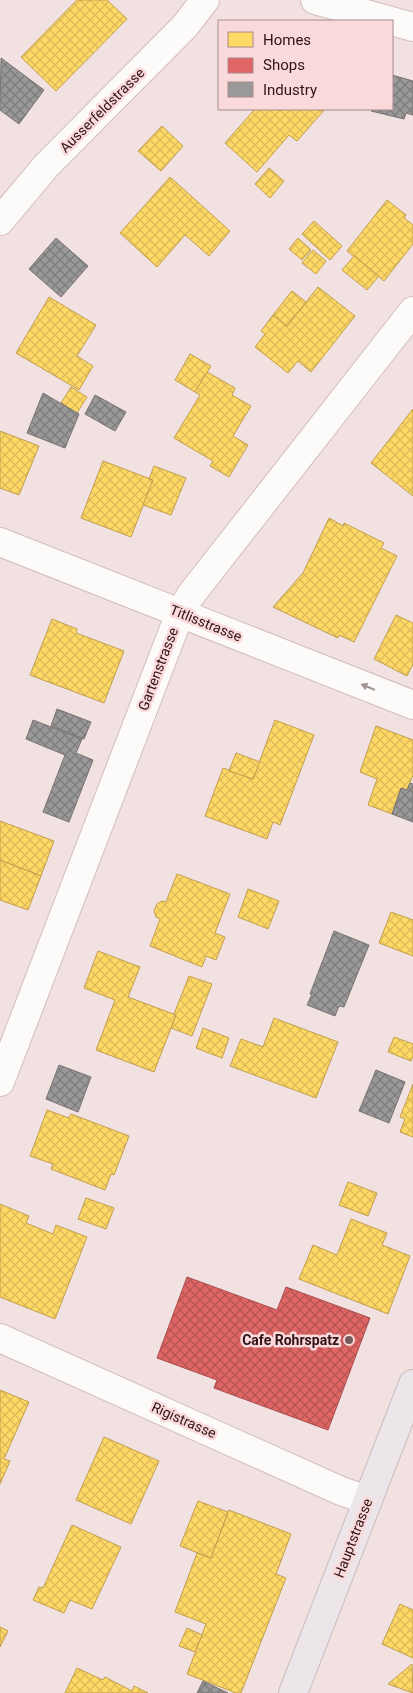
<svg xmlns="http://www.w3.org/2000/svg" width="413" height="1693" viewBox="0 0 413 1693" font-family="Roboto,sans-serif">
	<style>
		.homes { fill: url(#homes-cross-hatch); stroke: #c19e4e }
		.shops { fill: url(#shops-cross-hatch); stroke: #ab4d4e }
		.industry { fill: url(#industry-cross-hatch); stroke: #797172 }
		.lines { fill: none; stroke-linecap: round; stroke-linejoin: round }
		.minor-casing { stroke: #d5bdbe; stroke-width: 30 }
		.primary-casing { stroke: #c9bcbd; stroke-width: 30 }
		.minor { stroke: #fdfafa; stroke-width: 28 }
		.primary { stroke: #ece6eb; stroke-width: 28 }
		.oneway { fill: #a09293 }
		.poi-dot { fill: #735b5d; stroke: #fad9db; stroke-width: 2 }
		.labels { text-anchor: middle; dominant-baseline: central; stroke-width: 5; stroke-linejoin: round; paint-order: stroke }
		.street-label { font-size: 14px; fill: #2f1316; stroke: #fad9db }
		.poi-label { font-size: 14px; font-weight: bold; fill: #2f1316; stroke: #fad9db; text-anchor: end }
	</style>
	<defs>
		<pattern id="homes-cross-hatch" width="8" height="8" patternUnits="userSpaceOnUse" patternTransform="scale(1.25)"><rect width="8" height="8" fill="#ffd966"/><path d="M0 0l8 8M0 8l8-8" fill="none" stroke="#dbb958"/></pattern>
		<pattern id="shops-cross-hatch" width="8" height="8" patternUnits="userSpaceOnUse" patternTransform="scale(1.25)"><rect width="8" height="8" fill="#e06666"/><path d="M0 0l8 8M0 8l8-8" fill="none" stroke="#b65353"/></pattern>
		<pattern id="industry-cross-hatch" width="8" height="8" patternUnits="userSpaceOnUse" patternTransform="scale(1.25)"><rect width="8" height="8" fill="#999"/><path d="M0 0l8 8M0 8l8-8" fill="none" stroke="#7d7c7c"/></pattern>
	</defs>
	<rect width="100%" height="100%" fill="#f2e1e1"/>
	<!-- homes -->
	<g class="homes">
		<polygon points="77,0 107,0 127,19 56,91 21,57"/>
		<polygon points="255,109 325,109 297,141 289,135 257,172 225,143"/>
		<polygon points="162,126 183,146 161,171 138,151"/>
		<polygon points="269,168 284,181 270,198 255,184"/>
		<polygon points="170,177 230,231 209,256 185,235 157,267 120,233"/>
		<polygon points="387,200 406,215 404,218 413,225 413,244 384,281 347,251"/>
		<polygon points="314,221 342,246 330,260 302,234"/>
		<polygon points="298,238 311,250 302,260 289,249"/>
		<polygon points="313,250 326,261 316,274 302,263"/>
		<polygon points="354,256 379,276 367,290 342,270"/>
		<polygon points="318,287 355,316 311,372 298,361 288,373 255,347 265,334 261,331 273,315 287,326"/>
		<polygon points="292,291 306,302 287,326 273,315"/>
		<polygon points="49,297 96,325 77,356 93,366 79,390 16,353"/>
		<polygon points="190,354 211,366 195,392 175,380"/>
		<polygon points="207,372 235,388 232,395 251,406 233,436 248,445 229,477 210,466 213,461 174,438 200,395 195,392"/>
		<polygon points="71,387 87,397 77,413 61,403"/>
		<polygon points="413,409 413,496 371,463"/>
		<polygon points="0,431 39,446 19,495 0,488"/>
		<polygon points="103,461 153,480 131,537 81,518"/>
		<polygon points="154,466 186,478 171,515 143,505 153,480 149,479"/>
		<polygon points="329,518 343,526 344,523 384,543 381,548 397,556 354,642 339,635 338,638 273,607 303,573"/>
		<polygon points="396,615 413,623 413,664 407,676 374,659"/>
		<polygon points="52,619 77,629 76,633 124,651 104,703 30,675"/>
		<polygon points="275,720 314,735 280,825 273,822 267,839 205,816 223,768 253,779"/>
		<polygon points="376,726 413,740 413,775 407,790 401,788 392,814 368,805 377,779 360,772"/>
		<polygon points="236,753 260,762 253,779 229,771"/>
		<polygon points="0,821 54,841 41,876 0,860"/>
		<polygon points="0,860 41,876 28,910 0,900"/>
		<polygon points="177,874 230,894 215,933 225,937 216,960 206,956 202,967 150,946 160,919 156,917 154,911 157,904 162,901 166,902"/>
		<polygon points="248,889 279,901 268,929 238,917"/>
		<polygon points="391,912 413,920 413,956 379,943"/>
		<polygon points="98,951 140,967 128,997 176,1015 154,1072 96,1050 115,1000 84,988"/>
		<polygon points="189,976 212,984 192,1036 171,1028 176,1015 174,1014"/>
		<polygon points="274,1018 338,1042 316,1098 230,1066 241,1039 263,1047"/>
		<polygon points="203,1028 229,1038 222,1058 196,1048"/>
		<polygon points="394,1037 413,1044 413,1056 411,1061 388,1052"/>
		<polygon points="413,1084 413,1137 400,1132 405,1119 400,1117"/>
		<polygon points="47,1110 69,1118 71,1114 129,1136 114,1175 111,1174 105,1190 51,1169 53,1164 30,1156"/>
		<polygon points="348,1182 377,1193 368,1216 339,1205"/>
		<polygon points="86,1198 114,1208 106,1229 78,1219"/>
		<polygon points="0,1204 29,1216 26,1223 53,1234 56,1225 87,1237 55,1319 0,1297"/>
		<polygon points="351,1219 387,1233 382,1245 410,1256 388,1314 299,1279 313,1245 337,1255"/>
		<polygon points="0,1390 29,1402 4,1459 10,1461 0,1484"/>
		<polygon points="104,1437 159,1461 131,1524 76,1500"/>
		<polygon points="198,1501 228,1512 211,1558 180,1546"/>
		<polygon points="229,1510 291,1534 276,1574 286,1578 241,1693 236,1693 187,1674 206,1624 175,1612 197,1553 211,1558"/>
		<polygon points="72,1525 121,1547 92,1609 70,1600 64,1613 33,1600 39,1587 43,1588"/>
		<polygon points="400,1604 413,1610 413,1658 382,1644"/>
		<polygon points="0,1627 8,1631 0,1647"/>
		<polygon points="187,1628 202,1635 195,1652 179,1646"/>
		<polygon points="412,1664 413,1693 388,1684"/>
		<polygon points="77,1668 103,1680 105,1677 132,1691 134,1686 148,1693 65,1693"/>
	</g>
	<!-- shops -->
	<polygon class="shops" points="187,1277 277,1310 286,1287 370,1318 328,1430 214,1388 217,1380 157,1358"/>
	<!-- industry -->
	<g class="industry">
		<polygon points="1,58 44,90 19,124 0,110"/>
		<polygon points="392,75 413,81 413,115 406,113 404,119 371,111 372,109 392,109"/>
		<polygon points="56,238 88,266 61,297 29,269"/>
		<polygon points="43,393 79,414 65,448 27,433"/>
		<polygon points="95,395 126,412 115,431 85,414"/>
		<polygon points="57,709 91,722 84,739 51,726"/>
		<polygon points="33,720 82,739 76,753 93,760 69,822 43,812 65,755 26,739"/>
		<polygon points="410,783 413,784 413,822 392,814 401,788 407,790"/>
		<polygon points="334,931 369,945 344,1007 339,1006 335,1016 307,1005 312,994 310,994"/>
		<polygon points="59,1065 91,1077 78,1112 46,1099"/>
		<polygon points="376,1070 405,1082 389,1123 359,1111"/>
		<polygon points="203,1681 228,1693 197,1693"/>
	</g>
	<g class="lines">
		<!-- minor casing -->
		<g class="minor-casing">
			<g id="minor">
				<polyline points="315,0 413,27"/>
				<polyline points="0,221 46,166 185,26 205,0"/>
				<polyline points="0,542 413,705"/>
				<polyline points="0,1082 180,613 190,596 413,311"/>
				<polyline points="0,1338 341,1491 368,1500"/>
			</g>
		</g>
		<!-- primary casing -->
		<g class="primary-casing">
			<polyline id="primary" points="293,1693 413,1384"/>
		</g>
		<!-- minor -->
		<use href="#minor" class="minor"/>
		<!-- primary -->
		<use href="#primary" class="primary"/>
	</g>
	<!-- one-way arrows -->
	<defs><path id="oneway-solid" d="M-6-.8H1V-3.2L6.5 0L1 3.2V.8H-6Z" transform="scale(1.25)"/></defs>
	<use class="oneway" href="#oneway-solid" transform="translate(368 687) rotate(-158)"/>
	<!-- markers -->
	<circle class="poi-dot" cx="349" cy="1340" r="5"/>
	<g class="labels">
		<!-- street labels -->
		<g class="street-label">
			<text transform="translate(102 110) rotate(-45)">Ausserfeldstrasse</text>
			<text transform="translate(206 623) rotate(22)">Titlisstrasse</text>
			<text transform="translate(158 669) rotate(-69)">Gartenstrasse</text>
			<text transform="translate(184 1420) rotate(24)">Rigistrasse</text>
			<text transform="translate(353 1538) rotate(-69)">Hauptstrasse</text>
		</g>
		<!-- poi labels -->
		<g class="poi-label">
			<text x="339" y="1340">Cafe Rohrspatz</text>
		</g>
	</g>
	<!-- legend -->
	<rect x="218" y="20" width="175" height="90" fill="#fad9db" stroke="#a98a8c"/>
	<rect x="228" y="32" width="25" height="15" fill="#ffd966" stroke="#a98a8c"/>
	<text x="263" y="45" font-size="15" fill="#2f1316">Homes</text>
	<rect x="228" y="58" width="25" height="15" fill="#e06666" stroke="#a98a8c"/>
	<text x="263" y="70" font-size="15" fill="#2f1316">Shops</text>
	<rect x="228" y="82" width="25" height="15" fill="#999999" stroke="#a98a8c"/>
	<text x="263" y="95" font-size="15" fill="#2f1316">Industry</text>
</svg>
